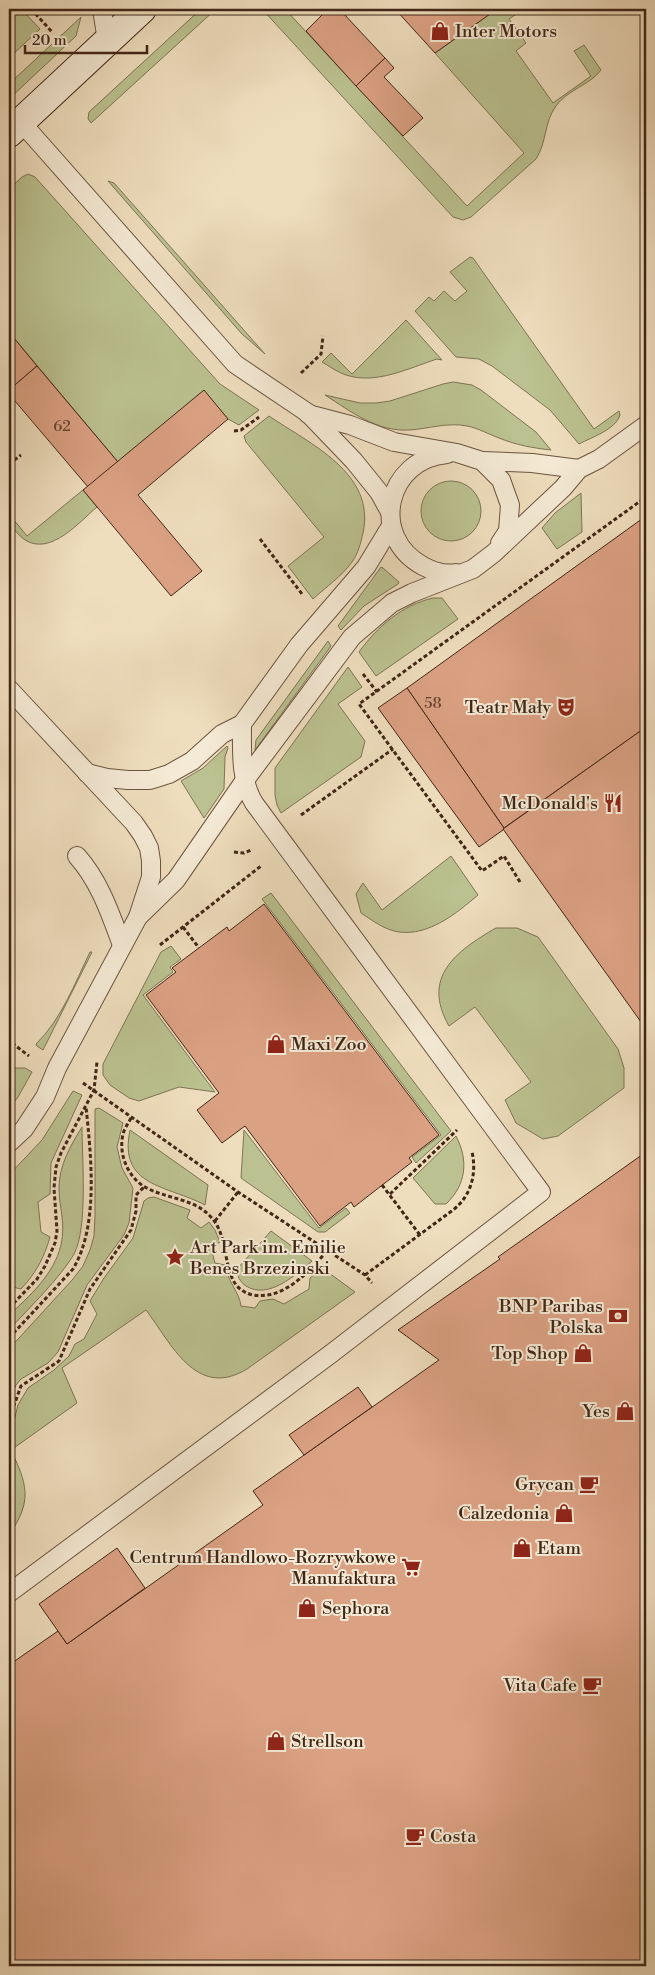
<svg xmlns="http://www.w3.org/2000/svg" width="655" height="1975" viewBox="0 0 655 1975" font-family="'Libre Bodoni',serif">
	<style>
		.green { fill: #bbc190; stroke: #7e7454 }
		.building { fill: #dba183; stroke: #412617 }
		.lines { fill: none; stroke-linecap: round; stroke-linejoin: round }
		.service-casing { stroke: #6c5441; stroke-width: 20 }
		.secondary-casing { stroke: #412617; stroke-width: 30 }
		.path { stroke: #412617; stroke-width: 3; stroke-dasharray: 4 2.5; stroke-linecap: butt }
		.service { stroke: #f5ead5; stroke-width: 18 }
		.secondary { stroke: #f5ead5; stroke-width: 28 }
		.labels { text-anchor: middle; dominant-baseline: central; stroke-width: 4; stroke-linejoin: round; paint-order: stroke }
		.number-label { font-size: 15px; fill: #684532 }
		.poi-label { font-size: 18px; fill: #412617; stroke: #f5ead5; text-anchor: end }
	</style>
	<rect width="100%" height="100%" fill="#efdebe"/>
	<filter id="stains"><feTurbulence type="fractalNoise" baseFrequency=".004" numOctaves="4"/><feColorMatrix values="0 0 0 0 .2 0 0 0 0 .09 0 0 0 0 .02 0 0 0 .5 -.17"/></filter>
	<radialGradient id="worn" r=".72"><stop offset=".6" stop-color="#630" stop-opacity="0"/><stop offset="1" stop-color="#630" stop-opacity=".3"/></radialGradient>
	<!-- green -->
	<g class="green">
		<polygon points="201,9 216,9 91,123 88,119 89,112"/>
		<path d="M262,9H285L467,206L524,153L435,53L497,9H524L509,19L526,43L516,51L553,103L591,76L574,51L584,45L601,70C590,85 567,90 556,106C544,122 547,142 536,159L471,217L463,220L453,217Z"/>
		<polygon points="22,10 40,29 9,58 9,22"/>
		<polygon points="81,17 76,36 9,99 9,84"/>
		<polygon points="28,174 35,177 220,384 259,410 239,425 228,419 204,391 118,462 9,332 9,189 22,177"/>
		<polygon points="108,181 114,183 265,354 242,334"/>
		<path d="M470,257L473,258L594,429L619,411L620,415C615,430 592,437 579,444L550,410L492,366L479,359L456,357L415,311L429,297L434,301L444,291L455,301L467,291L450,272Z"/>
		<path d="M406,320L442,360L437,359C409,368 376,385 346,375C337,372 329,366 322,362L331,353L352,374Z"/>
		<path d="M453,382L472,385L481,390L536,432L551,450C533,448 516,445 499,438C488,434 478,428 467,426C447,422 428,429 409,430C377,432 350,411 325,395L360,403H376L390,401L443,384Z"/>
		<path d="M269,416C310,444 376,473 363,533C361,542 358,554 352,562C342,576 326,587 313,599L288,566L324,537L246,442L244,436Z"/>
		<circle cx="451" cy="511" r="30"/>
		<path d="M83,490L97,507C79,522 51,556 25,540C19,536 14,529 9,523V514L27,536Z"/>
		<polygon points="581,493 582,532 557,549 542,528 555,513"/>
		<polygon points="381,567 383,568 399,582 398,584 364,606 341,630 338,626"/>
		<path d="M433,598H442L458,619L376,676L359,652C377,627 402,605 433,598Z"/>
		<polygon points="328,641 331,646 255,750 256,740"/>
		<polygon points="348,667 362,687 338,704 365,741 361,757 281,813 277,805 275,795 275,768"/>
		<polygon points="227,746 228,748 225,757 224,789 204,818 181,781 203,768"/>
		<path d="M451,856L478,895C457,913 429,936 399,932C385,930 373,921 361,913L356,894L363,883L382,910Z"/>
		<polygon points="271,893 451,1131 416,1163 412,1157 441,1135 262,899"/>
		<path d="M496,928H517L538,937L618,1049L624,1068V1088L558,1136L543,1139L516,1123L505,1100L531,1082L475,1007L449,1026C421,977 456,951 496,928Z"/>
		<polygon points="171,946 181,959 170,967 173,972 143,995 215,1092 179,1087 139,1101 129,1098 110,1085 103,1075 103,1064 161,952"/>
		<path d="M90,952H92L43,1050L37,1046L36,1044C61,1020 75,983 90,952Z"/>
		<polygon points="15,1068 25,1068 32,1072 18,1097 9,1109 9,1069"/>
		<path d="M73,1091L82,1095L51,1163L50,1194L38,1202L41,1232L50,1237C44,1258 36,1273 21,1289L12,1287L9,1290V1175L42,1140Z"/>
		<polygon points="99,1108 123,1123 117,1147 122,1168 133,1188 129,1223 124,1235 87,1285 58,1352 48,1363 21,1379 16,1385 9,1402 9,1349 73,1279 83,1266 90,1250 94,1236 95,1216 95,1109"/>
		<path d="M82,1127C82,1158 88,1228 74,1254C61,1277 28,1309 9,1330V1315C30,1296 54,1274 61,1245C66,1222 59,1208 59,1188C59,1165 71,1145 82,1127Z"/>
		<path d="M130,1130L208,1185L205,1205C167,1185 118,1187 130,1130Z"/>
		<polygon points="244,1130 319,1228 346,1208 350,1213 325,1232 318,1232 241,1178"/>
		<path d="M456,1136C469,1161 466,1185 446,1204H435L413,1178Z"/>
		<path d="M154,1197L190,1210L187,1218L201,1228L209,1222L215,1230L220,1242L211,1248L215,1263L225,1265C228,1283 239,1291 241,1306L255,1308L260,1301L273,1299L284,1304L309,1289L310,1278L318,1271L325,1270L355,1292L247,1369C196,1400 171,1343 146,1310L62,1368L77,1403L11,1450C27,1484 33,1501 9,1535V1440L18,1405L28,1388L54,1370L69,1356L75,1344L84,1339L97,1314L90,1301L104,1278L133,1238L144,1201L148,1198Z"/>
		<path d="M271,1231L312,1261C296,1275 268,1300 246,1286C240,1282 237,1276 237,1269Z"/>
	</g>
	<!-- building -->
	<g class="building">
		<polygon points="395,9 497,9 435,53"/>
		<polygon points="326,11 343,13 385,58 356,86 306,31"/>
		<polygon points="385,58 394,68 384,77 423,118 403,136 356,86"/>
		<polygon points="9,332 37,366 9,390"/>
		<polygon points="37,366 118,462 88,487 9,394 9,390"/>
		<polygon points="204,390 228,419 138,495 202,571 171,596 83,490"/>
		<polygon points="646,516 646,727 504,828 407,688"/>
		<polygon points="407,688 504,828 503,830 479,847 378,708"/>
		<polygon points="646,727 646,1029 503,829"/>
		<polygon points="264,904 439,1135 409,1158 412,1162 354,1207 351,1202 320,1226 245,1126 222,1143 197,1110 219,1093 146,995 176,972 172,968 227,927 229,931"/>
		<polygon points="646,1152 646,1966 9,1966 9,1665 58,1631 67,1644 263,1505 253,1491 439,1360 398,1330 500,1259 498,1257"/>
		<polygon points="358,1387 372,1407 304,1455 289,1435"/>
		<polygon points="117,1548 145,1588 67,1644 39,1604"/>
	</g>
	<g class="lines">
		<!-- service casing -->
		<g class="service-casing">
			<g id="service">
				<polyline points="102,9 107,41"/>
				<polyline points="21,122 235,364 308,413 354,461 379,492 390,512"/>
				<polyline points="308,414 350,425 394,442 457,453 482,461 501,480 510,505 508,531 500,543"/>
				<path d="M447,454C386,459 369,537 423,566C432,571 445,575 456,573"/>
				<polyline points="482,461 532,463 579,469"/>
				<polyline points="9,689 134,823 143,836 149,848 151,861 151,877 138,917 57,1068 45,1097 24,1129 9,1143"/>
				<polyline points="87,773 107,778 128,780 150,780 169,774 192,761 222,734 242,724 299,645 366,567 391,526"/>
				<path d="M77,856C100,882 110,913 122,945"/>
				<polyline points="138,917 176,880 245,780 352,637 392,603 412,593 473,569 494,553 563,488 579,469 599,459 646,425"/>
				<path d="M9,1593L332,1353L541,1192L254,803C240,780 242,751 242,724"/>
			</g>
		</g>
		<!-- secondary casing -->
		<g class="secondary-casing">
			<polyline id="secondary" points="9,133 142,9"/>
		</g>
		<!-- path -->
		<g class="path">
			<polyline points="31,9 53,33"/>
			<polyline points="9,13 13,9"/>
			<polyline points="301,373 321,354 323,336"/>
			<polyline points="234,431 241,430 259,417"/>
			<polyline points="9,464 21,455"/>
			<polyline points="260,539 302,594"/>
			<polyline points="363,674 377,692"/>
			<polyline points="301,815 393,749"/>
			<polyline points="234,852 244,853 251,850"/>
			<polyline points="520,882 504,856 482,871 359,704 646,497"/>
			<polyline points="183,927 199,948"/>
			<polyline points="160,945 261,866"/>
			<polyline points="12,1043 29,1056"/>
			<polyline points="83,1083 238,1192 365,1275 372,1283"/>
			<path d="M131,1118C129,1122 126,1126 124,1131C117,1151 127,1177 145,1187C166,1199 193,1198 210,1216C227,1233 223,1259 233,1280C237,1288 244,1293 253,1295C285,1300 309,1271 328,1250"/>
			<polyline points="382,1185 420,1235"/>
			<polyline points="390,1194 457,1130"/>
			<polyline points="215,1221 238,1192"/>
			<path d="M365,1275L453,1210C471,1196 477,1174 472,1152"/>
			<polyline points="9,1308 37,1279 45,1266 55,1243 57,1231 54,1188 56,1167 61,1153 94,1090 97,1062"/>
			<path d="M9,1338L73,1269C99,1226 91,1155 86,1107"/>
			<polyline points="9,1419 21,1386 59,1361 90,1289 131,1230 136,1211 136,1195 144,1187"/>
		</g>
		<!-- service -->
		<use href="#service" class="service"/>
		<!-- secondary -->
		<use href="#secondary" class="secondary"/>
	</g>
	<!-- icons -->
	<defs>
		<g id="shop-bare" transform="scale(1.5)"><path d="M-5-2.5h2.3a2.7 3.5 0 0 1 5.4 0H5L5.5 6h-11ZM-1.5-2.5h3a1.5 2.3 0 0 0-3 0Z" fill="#8f2418" stroke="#f5ead5" stroke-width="2.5" paint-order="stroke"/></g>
		<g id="theatre-bare" transform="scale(1.5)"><path d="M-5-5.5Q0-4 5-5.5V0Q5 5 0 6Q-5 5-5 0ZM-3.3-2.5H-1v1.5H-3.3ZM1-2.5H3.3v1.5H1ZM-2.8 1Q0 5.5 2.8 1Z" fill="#8f2418" stroke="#f5ead5" stroke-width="2.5" paint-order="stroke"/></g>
		<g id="restaurant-bare" transform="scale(1.5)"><path d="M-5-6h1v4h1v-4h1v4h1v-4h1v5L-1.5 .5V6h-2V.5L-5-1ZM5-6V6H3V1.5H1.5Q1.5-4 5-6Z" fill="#8f2418" stroke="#f5ead5" stroke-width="2.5" paint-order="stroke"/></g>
		<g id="sight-bare" transform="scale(1.5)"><path d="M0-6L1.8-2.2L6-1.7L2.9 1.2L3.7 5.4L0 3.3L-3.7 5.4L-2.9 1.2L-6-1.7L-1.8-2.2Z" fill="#8f2418" stroke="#f5ead5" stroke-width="2.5" paint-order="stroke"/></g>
		<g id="bank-bare" transform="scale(1.5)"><path d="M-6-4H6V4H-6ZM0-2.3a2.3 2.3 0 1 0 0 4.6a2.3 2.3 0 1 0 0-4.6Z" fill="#8f2418" stroke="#f5ead5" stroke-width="2.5" paint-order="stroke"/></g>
		<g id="cafe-bare" transform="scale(1.5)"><path d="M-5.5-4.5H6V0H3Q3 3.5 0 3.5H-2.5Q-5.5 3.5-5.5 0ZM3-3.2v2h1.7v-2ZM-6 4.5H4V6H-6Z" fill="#8f2418" stroke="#f5ead5" stroke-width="2.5" paint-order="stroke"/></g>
		<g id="supermarket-bare" transform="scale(1.5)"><path d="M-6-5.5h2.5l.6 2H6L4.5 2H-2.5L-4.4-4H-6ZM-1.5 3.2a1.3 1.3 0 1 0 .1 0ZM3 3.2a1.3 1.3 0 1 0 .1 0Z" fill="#8f2418" stroke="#f5ead5" stroke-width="2.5" paint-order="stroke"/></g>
	</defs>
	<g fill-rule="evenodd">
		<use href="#shop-bare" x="440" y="31"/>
		<use href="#theatre-bare" x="566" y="707"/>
		<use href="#restaurant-bare" x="613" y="803"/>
		<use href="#shop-bare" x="276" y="1044"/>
		<use href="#sight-bare" x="175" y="1257"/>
		<use href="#bank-bare" x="618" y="1316"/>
		<use href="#shop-bare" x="583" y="1353"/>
		<use href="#shop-bare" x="625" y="1411"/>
		<use href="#cafe-bare" x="589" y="1484"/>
		<use href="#shop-bare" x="564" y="1513"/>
		<use href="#shop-bare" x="522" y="1548"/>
		<use href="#supermarket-bare" x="411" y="1567"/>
		<use href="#shop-bare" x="307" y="1608"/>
		<use href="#cafe-bare" x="592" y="1685"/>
		<use href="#shop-bare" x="276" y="1741"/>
		<use href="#cafe-bare" x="415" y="1836"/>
	</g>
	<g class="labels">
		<!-- number labels -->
		<g class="number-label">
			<text x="62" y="426">62</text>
			<text x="433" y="703">58</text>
		</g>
		<!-- poi labels -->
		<g class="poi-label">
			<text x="455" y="31" text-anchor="start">Inter Motors</text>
			<text x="551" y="707">Teatr Mały</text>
			<text x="598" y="803">McDonald's</text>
			<text x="291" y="1044" text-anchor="start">Maxi Zoo</text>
			<text x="190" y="1247" text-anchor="start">Art Park im. Emilie<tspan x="190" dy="21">Benes Brzezinski</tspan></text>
			<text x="603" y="1306">BNP Paribas<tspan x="603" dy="21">Polska</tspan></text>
			<text x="568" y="1353">Top Shop</text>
			<text x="610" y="1411">Yes</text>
			<text x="574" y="1484">Grycan</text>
			<text x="549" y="1513">Calzedonia</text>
			<text x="537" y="1548" text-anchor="start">Etam</text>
			<text x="396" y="1557">Centrum Handlowo-Rozrywkowe<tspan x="396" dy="21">Manufaktura</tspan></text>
			<text x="322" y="1608" text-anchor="start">Sephora</text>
			<text x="577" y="1685">Vita Cafe</text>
			<text x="291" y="1741" text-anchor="start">Strellson</text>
			<text x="430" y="1836" text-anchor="start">Costa</text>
		</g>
	</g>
	<!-- margin -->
	<rect width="655" height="1975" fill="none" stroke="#efdebe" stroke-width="30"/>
	<rect x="10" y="10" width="635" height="1955" fill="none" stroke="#412617" stroke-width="2.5"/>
	<rect x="15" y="15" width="625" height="1945" fill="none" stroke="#412617"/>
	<!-- scale -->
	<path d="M25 45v8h122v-8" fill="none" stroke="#412617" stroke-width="2.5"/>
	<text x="32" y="45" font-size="15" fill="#412617" stroke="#f5ead5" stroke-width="4" paint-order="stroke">20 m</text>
	<rect width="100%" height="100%" filter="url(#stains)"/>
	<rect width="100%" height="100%" fill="url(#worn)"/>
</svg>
